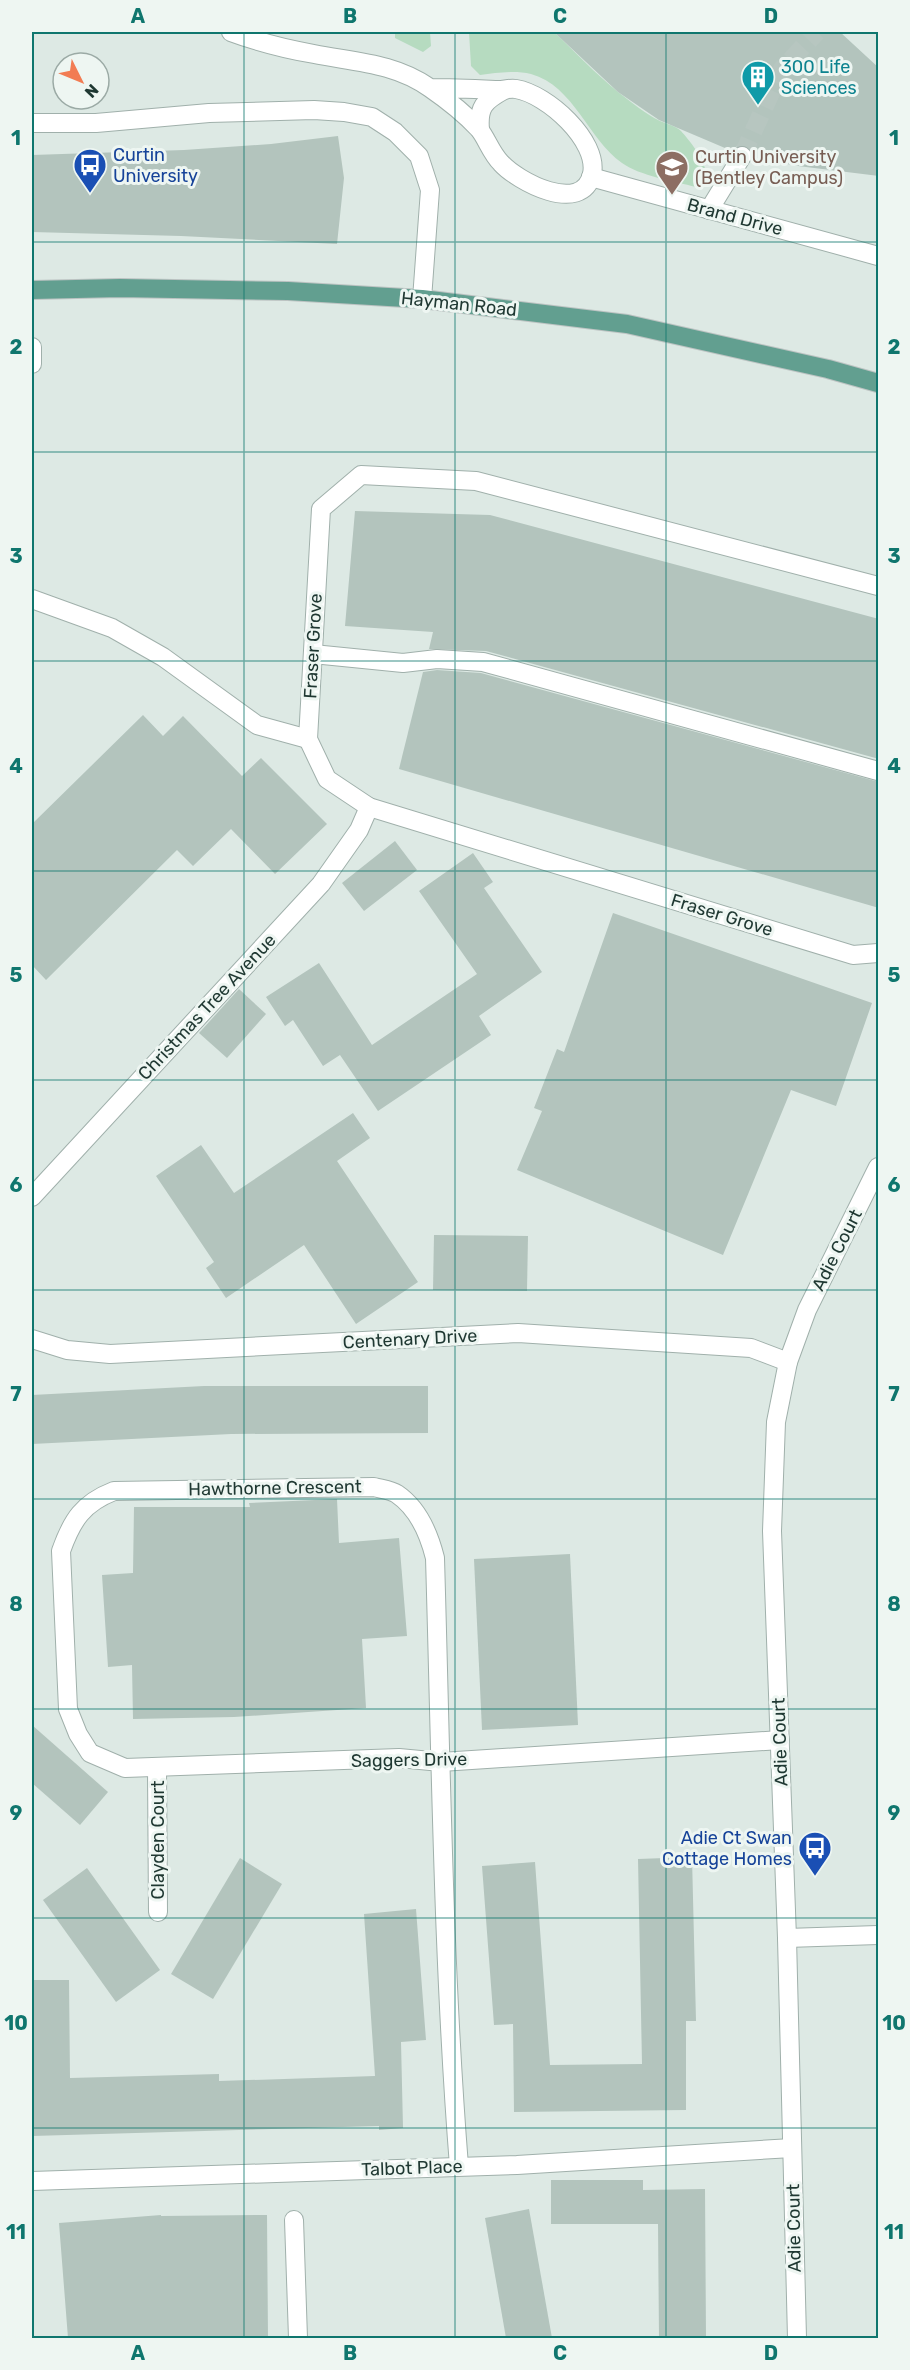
<svg xmlns="http://www.w3.org/2000/svg" width="910" height="2370" viewBox="0 0 910 2370" font-family="Rubik,sans-serif">
	<style>
		.green { fill: #b6dbc0 }
		.building { fill: #b3c4bd }
		.lines { fill: none; stroke-linecap: round; stroke-linejoin: round }
		.minor-tunnel { stroke: #b7c6c0; stroke-width: 18; stroke-dasharray: 18 9; stroke-linecap: butt }
		.minor-casing { stroke: #a0b0ab; stroke-width: 20 }
		.major-casing { stroke: #bcc3c2; stroke-width: 20 }
		.minor { stroke: #fff; stroke-width: 18 }
		.major { stroke: #629f90; stroke-width: 18 }
		.grid { fill: none; stroke: #0f766e; stroke-width: 1.5; stroke-opacity: 0.55 }
		.labels { text-anchor: middle; dominant-baseline: central; stroke-width: 6; stroke-linejoin: round; paint-order: stroke }
		.culture-label { font-size: 18px; fill: #0d838f; stroke: #eef6f2; text-anchor: start }
		.transit-label { font-size: 18px; fill: #164399; stroke: #eef6f2; text-anchor: start }
		.education-label { font-size: 18px; fill: #785e54; stroke: #eef6f2; text-anchor: start }
		.street-label { font-size: 18px; fill: #1f3832; stroke: #eef6f2 }
		.neatline { fill: none; stroke: #0f766e; stroke-width: 2 }
		.grid-label { font-size: 20px; text-anchor: middle; font-weight: bold; fill: #0f766e }
	</style>
	<rect width="100%" height="100%" fill="#dde9e4"/>
	<!-- green -->
	<g class="green">
		<polygon points="395,32 430,32 431,46 423,52 395,38"/>
		<path d="M469,32H554C575,52 596,74 618,92C631,102 646,114 660,121C667,124 676,126 681,131C691,142 722,180 696,187C674,181 640,176 622,163C588,139 574,86 531,74C514,70 497,73 480,75L471,66Z"/>
	</g>
	<!-- building -->
	<g class="building">
		<polygon points="554,32 840,32 879,68 879,176 798,166 753,158 752,151 747,146 737,146 732,151 659,120 618,92"/>
		<polygon points="338,136 344,178 337,244 181,236 32,232 32,155 184,150 271,144"/>
		<polygon points="355,511 490,515 879,619 879,759 486,651 429,649 433,632 345,626"/>
		<polygon points="437,670 481,673 879,782 879,908 399,769 423,672"/>
		<polygon points="143,715 163,736 183,716 242,776 261,758 327,824 275,874 231,829 193,866 177,850 46,980 32,965 32,824"/>
		<polygon points="395,841 417,870 364,911 342,883"/>
		<polygon points="473,853 493,882 484,888 542,972 479,1016 491,1035 378,1111 340,1055 323,1066 293,1020 285,1026 266,997 319,963 372,1045 477,974 419,891"/>
		<polygon points="613,913 872,1003 836,1106 791,1090 723,1255 517,1170 542,1111 534,1108 557,1049 564,1052"/>
		<polygon points="239,989 266,1014 227,1058 199,1033"/>
		<polygon points="353,1113 370,1138 337,1161 418,1282 356,1324 304,1245 226,1298 206,1268 214,1262 156,1176 201,1145 234,1193"/>
		<polygon points="434,1235 528,1236 527,1291 433,1290"/>
		<polygon points="204,1386 428,1386 428,1433 231,1434 32,1444 32,1395"/>
		<polygon points="337,1499 339,1543 399,1538 407,1636 362,1639 366,1708 234,1717 133,1719 132,1665 108,1667 102,1575 133,1573 134,1507 250,1507 249,1503"/>
		<polygon points="570,1554 578,1725 482,1730 474,1559"/>
		<polygon points="32,1725 108,1792 80,1825 32,1783"/>
		<polygon points="692,1857 696,2021 686,2021 686,2110 514,2112 513,2024 494,2025 482,1866 535,1862 550,2065 642,2064 638,1859"/>
		<polygon points="240,1858 282,1884 213,1999 171,1974"/>
		<polygon points="87,1868 160,1970 116,2002 43,1900"/>
		<polygon points="416,1909 426,2040 401,2042 403,2128 379,2130 379,2126 32,2136 32,1980 69,1980 70,2078 219,2074 219,2081 375,2076 364,1914"/>
		<polygon points="551,2180 643,2180 643,2190 705,2189 706,2338 659,2338 658,2224 551,2224"/>
		<polygon points="529,2209 552,2338 506,2338 485,2218"/>
		<polygon points="161,2215 161,2216 267,2215 268,2338 68,2338 59,2223"/>
	</g>
	<g class="lines">
		<!-- minor-tunnel -->
		<polyline class="minor-tunnel" points="742,156 782,69 817,32"/>
		<!-- minor casing -->
		<g class="minor-casing">
			<g id="minor">
				<path d="M231,32C258,42 285,49 314,54C355,62 395,63 430,88C446,99 465,114 479,129C487,139 491,153 501,163C517,181 582,216 592,174C599,141 547,94 516,89C510,88 504,90 498,90C475,89 453,88 430,88"/>
				<polyline points="32,123 96,123 209,113 314,110 344,112 372,117 395,132 419,156 430,190 422,299"/>
				<path d="M480,130C478,107 484,101 504,90"/>
				<polyline points="591,177 878,256"/>
				<polyline points="709,210 742,156"/>
				<polyline points="32,347 32,364"/>
				<polyline points="878,586 476,481 361,475 321,509 308,739 327,779 369,807 853,955 878,953"/>
				<polyline points="32,599 112,628 163,657 257,725 308,739"/>
				<polyline points="313,654 403,663 437,659 483,662 878,771"/>
				<polyline points="32,1197 321,884 359,830 369,807"/>
				<polyline points="32,1339 67,1350 110,1354 518,1333 751,1348 788,1362"/>
				<polyline points="157,1768 158,1912"/>
				<polyline points="787,1938 878,1935"/>
				<path d="M459,2166C443,1964 441,1761 435,1558C429,1534 419,1509 397,1494C391,1490 381,1489 374,1487L114,1491C83,1503 72,1520 61,1551L68,1709L78,1734L90,1753L125,1768L399,1758L441,1762L780,1740"/>
				<polyline points="32,2181 517,2165 792,2148"/>
				<polyline points="294,2220 298,2338"/>
				<polyline points="797,2338 787,1938 772,1531 776,1422 788,1362 807,1310 878,1167"/>
			</g>
		</g>
		<!-- major casing -->
		<g class="major-casing">
			<polyline id="major" points="32,290 120,288 288,291 422,299 627,324 828,369 878,383"/>
		</g>
		<!-- minor -->
		<use href="#minor" class="minor"/>
		<!-- major -->
		<use href="#major" class="major"/>
	</g>
	<!-- grid -->
	<path class="grid" d="M244,32V2338M455,32V2338M666,32V2338M32,242H878M32,452H878M32,661H878M32,871H878M32,1080H878M32,1290H878M32,1499H878M32,1709H878M32,1918H878M32,2128H878"/>
	<!-- icons -->
	<defs>
		<g id="building-pin" transform="scale(1.725)"><path d="M0 17L-7.5 6A9.5 9.5 0 1 1 7.5 6Z" fill="#0f9aa8" stroke="#eef6f2"/><path d="M-4-6H4V6H1V3H-1V6H-4ZM-2.5-4.3h1.7v1.8h-1.7ZM.8-4.3h1.7v1.8H.8ZM-2.5-1h1.7V.8h-1.7ZM.8-1h1.7V.8H.8Z" fill="#fff"/></g>
		<g id="bus-pin" transform="scale(1.725)"><path d="M0 17L-7.5 6A9.5 9.5 0 1 1 7.5 6Z" fill="#1a4fb4" stroke="#eef6f2"/><path d="M-5-6H5V4H4V6H2V4H-2V6H-4V4H-5ZM-3.5-4V0h7V-4ZM-3.5 1.2v1.5H-2V1.2ZM2 1.2v1.5H3.5V1.2Z" fill="#fff"/></g>
		<g id="university-pin" transform="scale(1.725)"><path d="M0 17L-7.5 6A9.5 9.5 0 1 1 7.5 6Z" fill="#8d6e63" stroke="#eef6f2"/><path d="M0-5L7-2L0 1L-7-2ZM-4 1L0 2.5L4 1V4Q0 6-4 4Z" fill="#fff"/></g>
	</defs>
	<g fill-rule="evenodd">
		<use href="#building-pin" x="758" y="77"/>
		<use href="#bus-pin" x="90" y="165"/>
		<use href="#university-pin" x="672" y="167"/>
		<use href="#bus-pin" x="815" y="1848"/>
	</g>
	<g class="labels">
		<!-- culture labels -->
		<g class="culture-label">
			<text x="781" y="67">300 Life<tspan x="781" dy="21">Sciences</tspan></text>
		</g>
		<!-- transit labels -->
		<g class="transit-label">
			<text x="113" y="155">Curtin<tspan x="113" dy="21">University</tspan></text>
			<text x="792" y="1838" text-anchor="end">Adie Ct Swan<tspan x="792" dy="21">Cottage Homes</tspan></text>
		</g>
		<!-- education labels -->
		<g class="education-label">
			<text x="695" y="157">Curtin University<tspan x="695" dy="21">(Bentley Campus)</tspan></text>
		</g>
		<!-- street labels -->
		<g class="street-label">
			<text transform="translate(735 217) rotate(15)">Brand Drive</text>
			<text transform="translate(459 304) rotate(6)">Hayman Road</text>
			<text transform="translate(313 646) rotate(-87)">Fraser Grove</text>
			<text transform="translate(722 915) rotate(17)">Fraser Grove</text>
			<text transform="translate(207 1007) rotate(-47)">Christmas Tree Avenue</text>
			<text transform="translate(837 1250) rotate(-63)">Adie Court</text>
			<text transform="translate(410 1339) rotate(-3)">Centenary Drive</text>
			<text transform="translate(275 1488) rotate(-1)">Hawthorne Crescent</text>
			<text transform="translate(780 1742) rotate(-92)">Adie Court</text>
			<text transform="translate(409 1760) rotate(-1)">Saggers Drive</text>
			<text transform="translate(158 1840) rotate(-90)">Clayden Court</text>
			<text transform="translate(412 2168) rotate(-2)">Talbot Place</text>
			<text transform="translate(794 2228) rotate(-91)">Adie Court</text>
		</g>
	</g>
	<!-- border -->
	<rect width="910" height="2370" fill="none" stroke="#eef6f2" stroke-width="66"/>
	<!-- north arrow -->
	<g transform="translate(81 81) rotate(133)"><circle r="28" fill="#eef6f2" stroke="#9baaa5" stroke-width="1.5"/>
	<path d="M0-4.5L10 22L0 15L-10 22Z" fill="#f27c53"/>
	<text y="-9" font-size="16" font-weight="bold" text-anchor="middle" fill="#1f3832">N</text>
	</g>
	<rect x="33" y="33" width="844" height="2304" class="neatline"/>
	<g class="grid-label">
		<text x="138" y="23">A</text>
		<text x="350" y="23">B</text>
		<text x="560" y="23">C</text>
		<text x="771" y="23">D</text>
		<text x="16" y="145">1</text>
		<text x="894" y="145">1</text>
		<text x="16" y="354">2</text>
		<text x="894" y="354">2</text>
		<text x="16" y="563">3</text>
		<text x="894" y="563">3</text>
		<text x="16" y="773">4</text>
		<text x="894" y="773">4</text>
		<text x="16" y="982">5</text>
		<text x="894" y="982">5</text>
		<text x="16" y="1192">6</text>
		<text x="894" y="1192">6</text>
		<text x="16" y="1401">7</text>
		<text x="894" y="1401">7</text>
		<text x="16" y="1611">8</text>
		<text x="894" y="1611">8</text>
		<text x="16" y="1820">9</text>
		<text x="894" y="1820">9</text>
		<text x="16" y="2030">10</text>
		<text x="894" y="2030">10</text>
		<text x="16" y="2239">11</text>
		<text x="894" y="2239">11</text>
		<text x="138" y="2360">A</text>
		<text x="350" y="2360">B</text>
		<text x="560" y="2360">C</text>
		<text x="771" y="2360">D</text>
	</g>
</svg>
